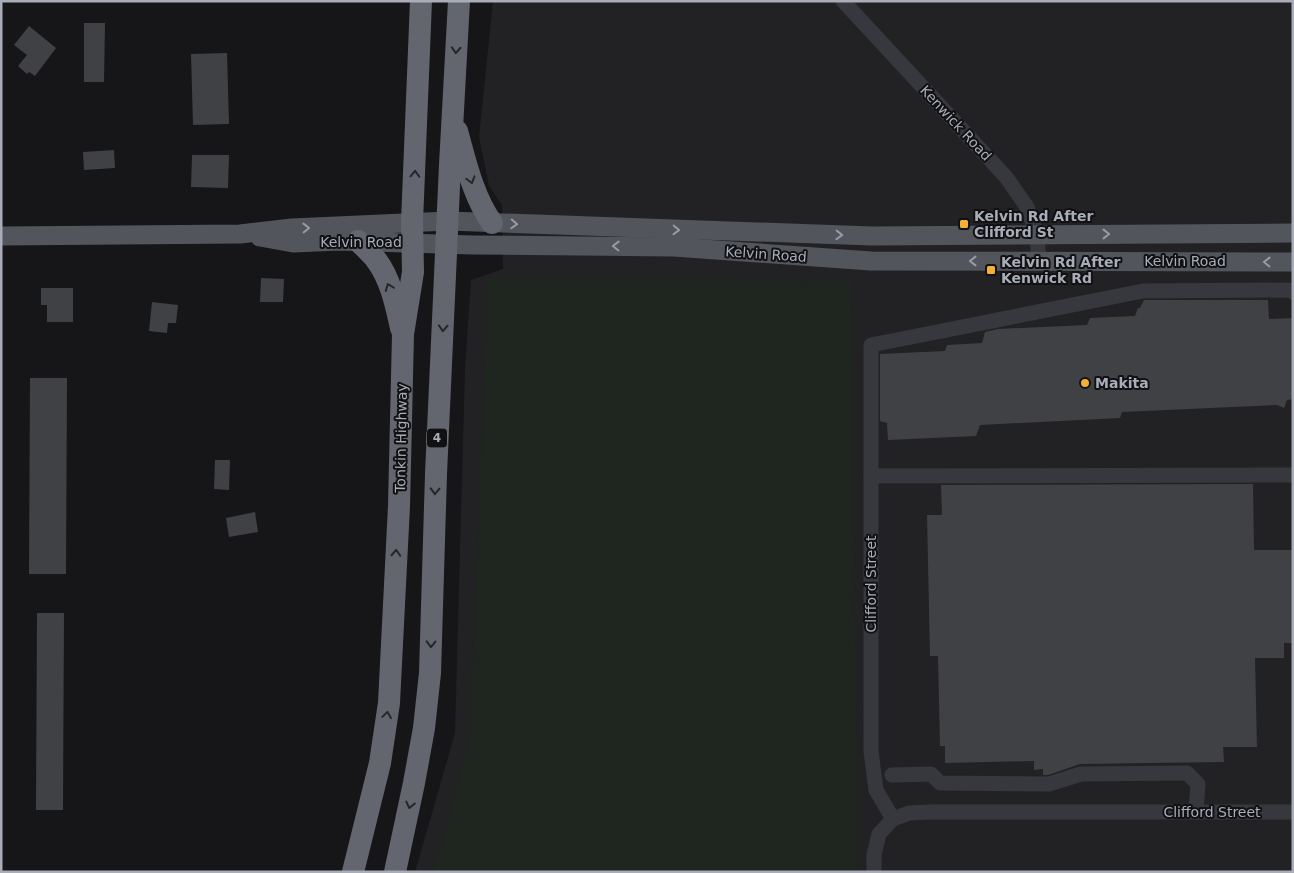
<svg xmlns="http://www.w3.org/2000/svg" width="1294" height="873" viewBox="0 0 1294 873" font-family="'DejaVu Sans',sans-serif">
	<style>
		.built { fill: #222225 }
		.green { fill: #1e261f }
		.building { fill: #404145 }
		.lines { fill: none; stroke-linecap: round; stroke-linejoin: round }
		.minor { stroke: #37383d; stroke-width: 15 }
		.major { stroke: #53555c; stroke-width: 19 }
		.highway { stroke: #63666e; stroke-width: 22 }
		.oneway { stroke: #26262a }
		.oneway2 { stroke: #979ba6 }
		.poi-dot { fill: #f2b134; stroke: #111113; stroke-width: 2 }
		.labels { text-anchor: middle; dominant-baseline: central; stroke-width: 4; stroke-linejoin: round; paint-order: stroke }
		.shield { fill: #111113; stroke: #7b7e86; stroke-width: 1 }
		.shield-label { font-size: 12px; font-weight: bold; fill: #a8adb8 }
		.street-label { font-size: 14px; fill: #a8adb8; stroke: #111113 }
		.poi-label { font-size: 14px; font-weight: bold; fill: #a8adb8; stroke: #111113; text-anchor: start }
	</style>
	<rect width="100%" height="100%" fill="#161618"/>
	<!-- built -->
	<polygon class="built" points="493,1 1293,1 1293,872 415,872 455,733 465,368 471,280 503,269 502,205 489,186 479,137"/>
	<!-- green -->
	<polygon class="green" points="488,279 851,281 858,872 434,872 470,737"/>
	<!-- building -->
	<g class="building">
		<polygon points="84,23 105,23 104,82 84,82"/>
		<polygon points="29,26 56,48 35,76 29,72 27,74 18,66 27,55 14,45"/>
		<polygon points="227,53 229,124 193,125 191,54"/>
		<polygon points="114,150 115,168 84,170 83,152"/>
		<polygon points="192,155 229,155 228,188 191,187"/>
		<polygon points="261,278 284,279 283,302 260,302"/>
		<polygon points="41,288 73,288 73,322 47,322 47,305 41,305"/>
		<polygon points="1144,300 1268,300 1269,319 1293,318 1293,399 1287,400 1284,408 1277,405 1122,412 1120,418 980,425 976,436 888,440 887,423 880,421 880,354 945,351 947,345 982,343 985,332 998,329 1087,325 1090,318 1135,316 1138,308 1140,308"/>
		<polygon points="152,302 178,305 176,323 168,323 167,333 149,331"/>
		<polygon points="30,378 67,378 66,574 29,574"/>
		<polygon points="215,460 230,460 229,490 214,489"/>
		<polygon points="1253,484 1254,550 1292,550 1293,622 1293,643 1284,643 1284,658 1255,658 1257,747 1223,747 1224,762 1080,764 1048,775 1043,775 1043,769 1034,770 1034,761 945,763 945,746 940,746 938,656 930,656 927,515 942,515 941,485"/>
		<polygon points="255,512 258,532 229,537 226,518"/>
		<polygon points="37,613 64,613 63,810 36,810"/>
	</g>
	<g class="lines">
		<!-- minor -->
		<g class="minor">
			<polyline points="843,1 1006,177 1027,207 1037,234 1039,261"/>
			<polyline points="871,476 1293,475"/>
			<polyline points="892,775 931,774 940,783 1049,784 1081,774 1187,773 1198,784 1196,812"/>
			<polyline points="893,819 909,813 930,812 1293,812"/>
			<polyline points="874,872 874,855 879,834 893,819 876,790 871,751 871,345 1143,291 1290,290 1293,292"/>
		</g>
		<!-- major -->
		<g class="major">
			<polyline points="1,236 240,234 292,228 448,221 872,236 1293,233"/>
			<polyline points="260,237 293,243 339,241 473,245 674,247 871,261 1293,262"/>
		</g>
		<!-- highway -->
		<g class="highway">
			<path d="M457,131C466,163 473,196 492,223"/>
			<path d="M358,241C365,248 372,254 377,261C391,280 396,306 401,328"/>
			<polyline points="353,872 380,763 389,703 399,506 403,334 413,272 412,222 421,1"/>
			<polyline points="395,872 414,783 424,728 430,673 436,474 450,165 459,1"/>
		</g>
	</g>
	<!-- one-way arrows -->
	<defs><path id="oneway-chevron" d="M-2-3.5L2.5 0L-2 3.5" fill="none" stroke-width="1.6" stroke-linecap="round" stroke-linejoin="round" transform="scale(1.25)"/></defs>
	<g class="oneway">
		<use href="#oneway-chevron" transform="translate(456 50) rotate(93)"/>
		<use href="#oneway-chevron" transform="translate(415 174) rotate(-88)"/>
		<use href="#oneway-chevron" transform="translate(471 180) rotate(74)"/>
		<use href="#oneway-chevron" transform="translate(389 287) rotate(-111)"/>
		<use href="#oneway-chevron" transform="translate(443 328) rotate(93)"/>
		<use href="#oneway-chevron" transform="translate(435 491) rotate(92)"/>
		<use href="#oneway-chevron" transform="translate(396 553) rotate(-87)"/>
		<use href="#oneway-chevron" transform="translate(431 644) rotate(91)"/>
		<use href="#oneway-chevron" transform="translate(387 715) rotate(-82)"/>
		<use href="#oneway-chevron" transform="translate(410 805) rotate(102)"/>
	</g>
	<g class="oneway2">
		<use href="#oneway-chevron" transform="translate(514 224) rotate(3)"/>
		<use href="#oneway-chevron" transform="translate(306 228) rotate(-1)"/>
		<use href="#oneway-chevron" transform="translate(676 230) rotate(2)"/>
		<use href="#oneway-chevron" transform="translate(1106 234)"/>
		<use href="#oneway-chevron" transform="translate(839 235) rotate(2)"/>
		<use href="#oneway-chevron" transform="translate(616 246) rotate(-179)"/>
		<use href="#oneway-chevron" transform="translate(973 261) rotate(180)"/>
		<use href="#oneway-chevron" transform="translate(1267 262) rotate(-179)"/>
	</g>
	<!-- markers -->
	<g class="poi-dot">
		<rect x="959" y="219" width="10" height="10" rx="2.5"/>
		<rect x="986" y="265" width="10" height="10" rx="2.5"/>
		<circle cx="1085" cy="383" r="5"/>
	</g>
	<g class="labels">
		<!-- shield labels -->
		<rect class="shield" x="427" y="428.5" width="20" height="19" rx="4"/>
		<g class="shield-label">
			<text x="437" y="438">4</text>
		</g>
		<!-- street labels -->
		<g class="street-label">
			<text transform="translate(956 123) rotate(47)">Kenwick Road</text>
			<text x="361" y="242">Kelvin Road</text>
			<text transform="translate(766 254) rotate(4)">Kelvin Road</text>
			<text x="1185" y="261">Kelvin Road</text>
			<text transform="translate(401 438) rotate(-89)">Tonkin Highway</text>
			<text transform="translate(871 584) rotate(-90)">Clifford Street</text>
			<text x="1212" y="812">Clifford Street</text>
		</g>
		<!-- poi labels -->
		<g class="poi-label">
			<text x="974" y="216">Kelvin Rd After<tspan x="974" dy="16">Clifford St</tspan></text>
			<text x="1001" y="262">Kelvin Rd After<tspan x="1001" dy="16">Kenwick Rd</tspan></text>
			<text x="1095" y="383">Makita</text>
		</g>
	</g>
	<!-- border -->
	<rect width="1294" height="873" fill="none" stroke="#a8adb8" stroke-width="5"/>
</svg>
